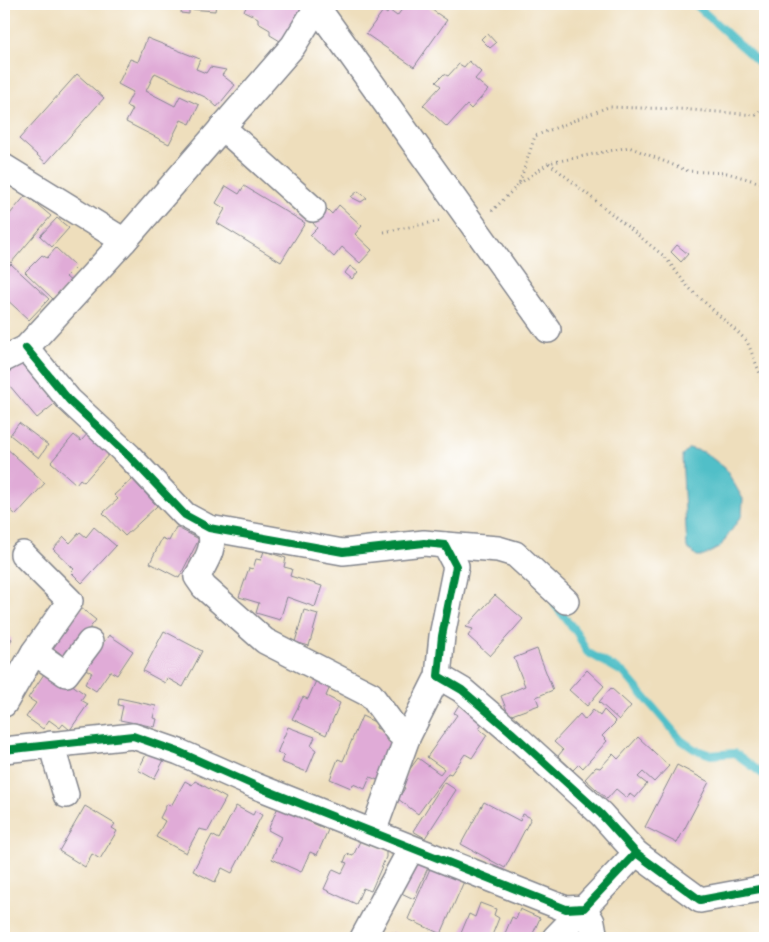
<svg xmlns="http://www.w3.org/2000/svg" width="769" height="942" viewBox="0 0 769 942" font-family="'Gochi Hand',sans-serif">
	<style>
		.water { fill: #51bfc8; stroke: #367793 }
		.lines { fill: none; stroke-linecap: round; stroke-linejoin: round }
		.stream { stroke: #51bfc8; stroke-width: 8 }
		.building { fill: #e0abd7 }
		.minor-casing { stroke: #84868d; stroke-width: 28 }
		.path { stroke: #84868d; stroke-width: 3; stroke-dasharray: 1 4; stroke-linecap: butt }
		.minor { stroke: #fff; stroke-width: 25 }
		.cycleway-casing { stroke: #fff; stroke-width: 11 }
		.cycleway { stroke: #00873e; stroke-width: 8 }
	</style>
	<rect width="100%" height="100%" fill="#fff"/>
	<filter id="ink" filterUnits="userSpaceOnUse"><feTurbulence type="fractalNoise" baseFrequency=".02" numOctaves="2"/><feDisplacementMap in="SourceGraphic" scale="10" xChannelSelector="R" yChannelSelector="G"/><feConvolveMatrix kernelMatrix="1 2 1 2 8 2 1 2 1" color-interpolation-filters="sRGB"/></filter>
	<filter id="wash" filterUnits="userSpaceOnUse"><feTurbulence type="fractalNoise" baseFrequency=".0096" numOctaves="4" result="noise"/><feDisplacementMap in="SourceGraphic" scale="20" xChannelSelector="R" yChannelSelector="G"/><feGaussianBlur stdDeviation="1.12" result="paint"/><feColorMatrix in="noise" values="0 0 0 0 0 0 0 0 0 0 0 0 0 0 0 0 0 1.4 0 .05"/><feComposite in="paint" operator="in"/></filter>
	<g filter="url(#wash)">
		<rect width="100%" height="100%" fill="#eedebc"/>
		<!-- water -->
		<polygon class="water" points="689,448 704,452 725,468 743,499 742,515 720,547 704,556 697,556 687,548 682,455"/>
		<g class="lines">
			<!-- stream -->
			<g class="stream">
				<polyline points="695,4 765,68"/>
				<polyline points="555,605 577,633 587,652 624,673 681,740 694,749 711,755 735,753 765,776"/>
			</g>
		</g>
		<g id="blocks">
			<!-- building -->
			<g class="building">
				<polygon points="182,4 216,4 215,11 189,9 189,14 181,13"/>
				<polygon points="248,4 310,4 285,44 270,35 270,30 258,23 258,18 244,11"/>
				<polygon points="406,4 423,4 447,20 414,67 366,34 383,11 387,14 389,10 397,16"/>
				<polygon points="487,33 496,43 490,48 481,39"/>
				<polygon points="147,38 200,59 196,69 206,73 210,67 226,70 222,75 235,85 217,107 207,98 155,73 146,91 175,106 180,96 199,105 190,124 181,120 169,144 126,122 133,109 126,106 133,92 118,84 130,59 138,62"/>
				<polygon points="469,61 481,72 475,79 488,90 471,109 467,105 447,127 423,105 441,86 436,82 444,74 448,76 459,64 464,67"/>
				<polygon points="77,74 104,98 46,163 19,139"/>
				<polygon points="226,186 239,194 244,186 305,223 281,262 217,223 225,209 216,203"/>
				<polygon points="358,191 367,198 361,202 351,197"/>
				<polygon points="26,195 51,216 11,263 4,256 4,221"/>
				<polygon points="339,205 362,226 355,234 372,250 360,263 342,247 334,257 310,235 317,228 313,223 326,208 332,214"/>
				<polygon points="57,218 69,228 52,247 40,236"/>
				<polygon points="677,245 688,254 681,262 671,252"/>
				<polygon points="56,248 76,267 66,277 72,282 54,300 25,272 42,255 47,258"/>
				<polygon points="11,264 49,299 29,320 4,297 4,271"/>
				<polygon points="350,266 358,272 352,279 345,273"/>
				<polygon points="24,359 58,401 37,418 4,379 4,376"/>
				<polygon points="19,423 48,445 39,458 10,435"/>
				<polygon points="89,432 111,452 84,482 80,479 76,484 51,462 74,435 81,441"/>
				<polygon points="4,446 45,483 16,515 4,504"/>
				<polygon points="132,479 157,506 125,536 103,513 118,499 114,495"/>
				<polygon points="94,527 116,546 82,583 71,572 74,569 53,549 64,537 70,543 80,532 86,537"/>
				<polygon points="176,527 199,539 179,578 150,563 162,538 169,541"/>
				<polygon points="264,551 286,558 284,567 292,569 290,576 322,586 315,607 287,597 280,620 256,613 259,603 239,597 249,568 253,569 256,559 261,560"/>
				<polygon points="495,595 523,619 490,656 468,636 473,629 466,627"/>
				<polygon points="81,608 96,620 66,658 51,646"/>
				<polygon points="304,610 318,614 309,646 295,642"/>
				<polygon points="164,631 202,651 183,687 167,678 165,683 143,671"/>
				<polygon points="4,634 12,639 4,653"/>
				<polygon points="109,635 133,651 117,675 110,671 96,691 85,684 92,673 81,666 98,650"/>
				<polygon points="537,649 553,690 536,697 539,705 509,716 501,696 525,686 514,658"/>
				<polygon points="48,668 85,694 81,700 88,704 70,730 63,724 60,728 49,720 43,729 26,717 36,703 28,698"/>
				<polygon points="587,670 604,686 587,706 569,690"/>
				<polygon points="319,674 333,680 326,696 340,703 326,735 292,719 303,697 308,699"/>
				<polygon points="611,688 631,706 619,720 599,702"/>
				<polygon points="119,698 156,706 153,718 157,719 155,727 120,720 123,706 118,705"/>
				<polygon points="460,703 487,717 479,729 487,735 472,758 465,754 451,774 448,773 418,814 398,799 405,788 399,784 418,758 440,774 444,769 427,757 457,715 454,713"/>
				<polygon points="593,710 600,716 604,710 616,722 602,736 607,741 583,768 579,764 573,770 558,756 563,750 554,742 580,714 585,720"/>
				<polygon points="362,716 377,723 376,728 386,732 386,740 396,744 380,781 370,777 365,789 353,784 351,788 330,779 338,759 343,761"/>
				<polygon points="288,727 315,737 311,746 316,750 307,772 281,762 284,755 277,753"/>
				<polygon points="638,737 669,766 654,782 643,772 638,777 647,784 635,798 630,794 627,798 616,789 607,799 585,779 596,767 600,768 613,754 618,759"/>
				<polygon points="149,749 165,758 154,779 138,770"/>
				<polygon points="677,765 709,782 677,843 645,827"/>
				<polygon points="185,781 192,785 195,781 226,798 208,831 199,829 186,853 156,837 165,821 160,818 167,804 171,806"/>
				<polygon points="444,782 456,790 425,838 413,831"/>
				<polygon points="484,802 520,821 523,814 531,818 505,868 461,844"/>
				<polygon points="85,806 115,824 112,828 117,831 100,859 92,854 85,867 59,851"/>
				<polygon points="236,806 253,815 255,811 262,815 232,873 222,868 215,882 193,871 212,835 219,839"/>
				<polygon points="278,807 328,830 317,855 310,852 301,872 272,859 281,837 268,830"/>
				<polygon points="361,839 386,851 386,857 371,891 363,888 356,904 324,889 333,869 342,873 347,863 344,862 347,854 353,856"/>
				<polygon points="412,856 430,863 414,899 397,891"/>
				<polygon points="432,864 465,879 441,934 408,919"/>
				<polygon points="480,903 496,909 494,915 499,918 491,938 459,938 469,914 475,917"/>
				<polygon points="520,909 540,918 531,938 503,938 512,917 516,919"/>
				<polygon points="392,932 410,938 390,938"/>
			</g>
		</g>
	</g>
	<g filter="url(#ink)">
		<use href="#blocks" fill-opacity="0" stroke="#84868d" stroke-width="1"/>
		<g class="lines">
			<!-- minor casing -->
			<g class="minor-casing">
				<g id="minor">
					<polyline points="317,7 548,330"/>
					<polyline points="222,127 313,209"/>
					<polyline points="4,167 124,241"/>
					<polyline points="26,348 69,400 129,456 185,515 209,528 343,552 424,543 445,545 456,566 442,636 438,676 462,690 511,732 601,814 636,853 700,900 765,888"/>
					<polyline points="4,359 26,348 124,241 293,46 319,4"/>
					<path d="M209,528C217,546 206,561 197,577L204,587L265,641L371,695L398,732L407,738"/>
					<polyline points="445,545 498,549 515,554 566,601"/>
					<polyline points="34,652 66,674 90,642"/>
					<polyline points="4,704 34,652 70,601 23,554"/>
					<polyline points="51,744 66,795"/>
					<polyline points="4,750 133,736 179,752 256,786 566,909 584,908 636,853"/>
					<polyline points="373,832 407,738 438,676"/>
					<polyline points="363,938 411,849"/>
					<polyline points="555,938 584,908 592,922 595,938"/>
				</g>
			</g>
			<!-- path -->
			<g class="path">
				<polyline points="549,163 665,257 688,287 747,341 765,386"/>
				<polyline points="519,184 549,163 629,147 688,171 727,173 765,184"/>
				<polyline points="492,211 519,184 535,136 608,107 679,109 756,115 765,106"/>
				<polyline points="384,232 439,221"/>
			</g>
			<!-- minor -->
			<use href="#minor" class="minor"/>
			<!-- cycleway casing -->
			<g class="cycleway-casing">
				<g id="cycleway">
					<polyline points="26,348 69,400 129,456 185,515 209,528 343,552 424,543 445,545 456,566 442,636 438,676 462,690 511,732 601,814 636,853 700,900 765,888"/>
					<polyline points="4,750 133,736 179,752 256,786 566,909 584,908 636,853"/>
				</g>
			</g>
			<!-- cycleway -->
			<use href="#cycleway" class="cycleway"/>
		</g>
	</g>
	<!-- margin -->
	<rect width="769" height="942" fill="none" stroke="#fff" stroke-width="20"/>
</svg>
